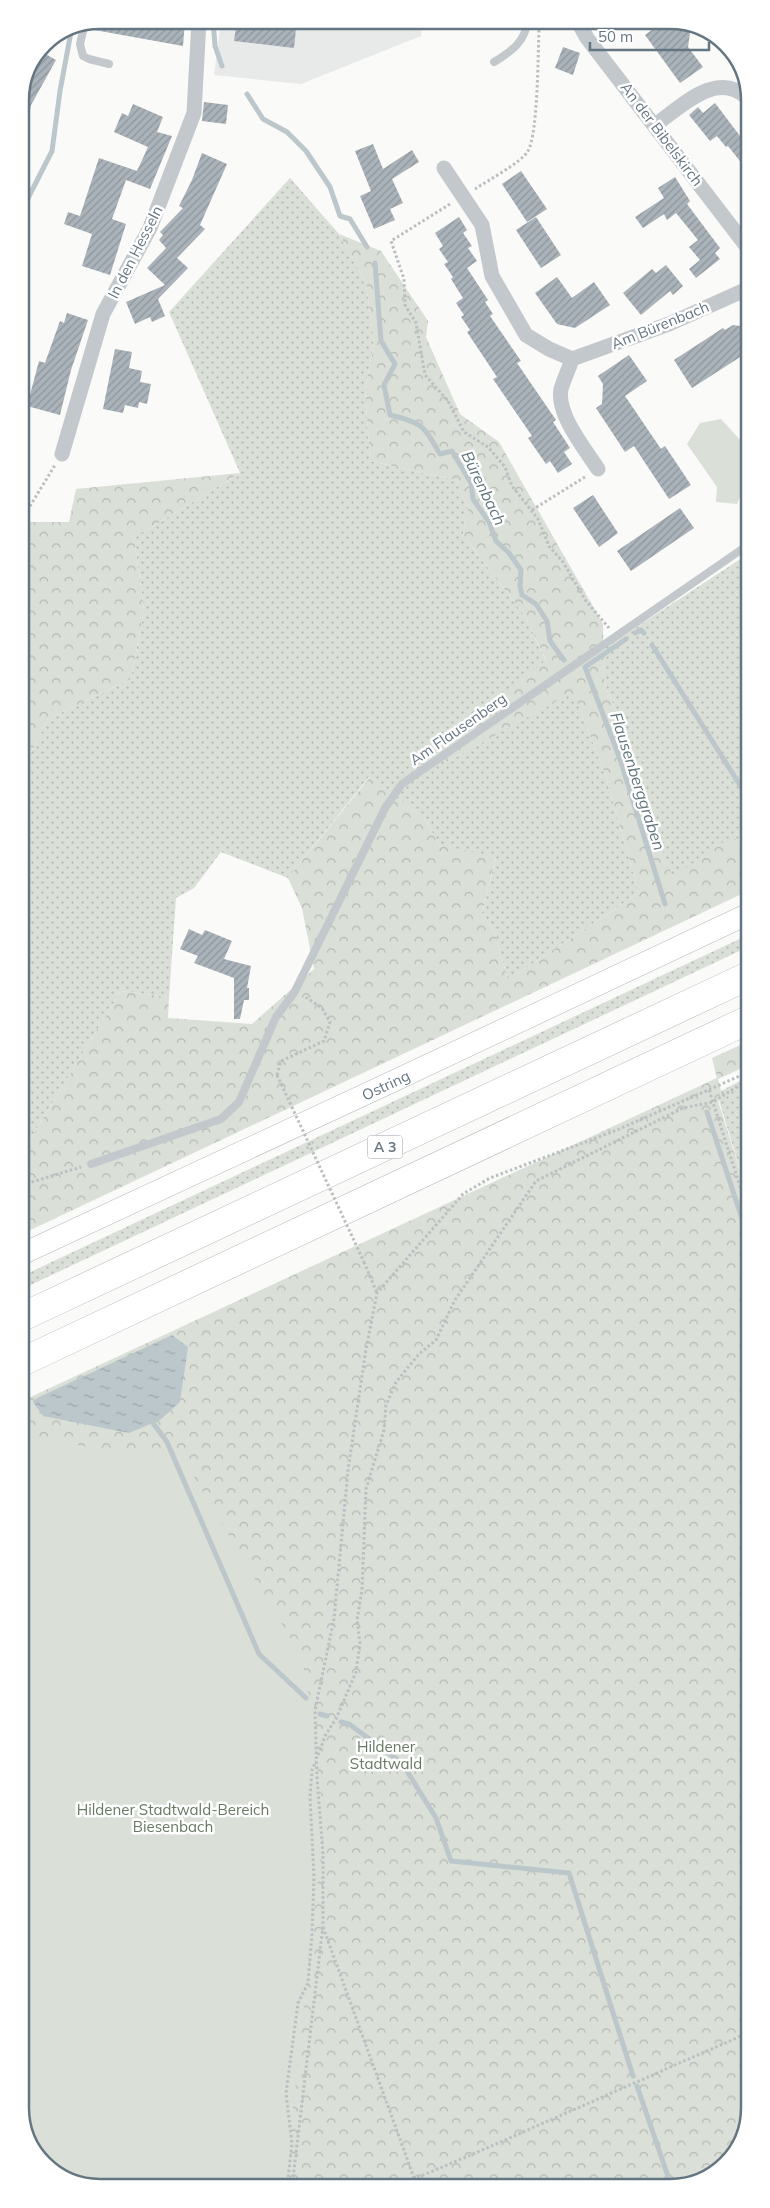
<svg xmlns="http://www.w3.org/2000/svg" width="770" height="2208" viewBox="0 0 770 2208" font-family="Mulish,sans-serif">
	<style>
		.built { fill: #e8e9e9 }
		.grass { fill: url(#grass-dots) }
		.forest { fill: url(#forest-crowns) }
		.park { fill: #dadfd7 }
		.water { fill: url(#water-ripples) }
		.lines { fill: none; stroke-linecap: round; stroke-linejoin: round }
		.stream { stroke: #bbc7cb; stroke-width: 5 }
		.building { fill: url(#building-hatch) }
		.secondary-casing { stroke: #b3babf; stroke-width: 22 }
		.highway-casing { stroke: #b4b9bd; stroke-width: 29 }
		.path { stroke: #bbbfc2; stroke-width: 3; stroke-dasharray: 2.5 2.5; stroke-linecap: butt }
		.lane { stroke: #c3c8cc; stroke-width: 8 }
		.street { stroke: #c3c8cc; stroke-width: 15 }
		.secondary { stroke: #fff; stroke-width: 21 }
		.highway { stroke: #fff; stroke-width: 28 }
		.path-bridge { stroke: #bbbfc2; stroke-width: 3; stroke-dasharray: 2.5 2.5; stroke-linecap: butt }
		.labels { text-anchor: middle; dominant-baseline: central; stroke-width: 5; stroke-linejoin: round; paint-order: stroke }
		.shield { fill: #fff; stroke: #939fa8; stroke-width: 1 }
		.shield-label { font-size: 14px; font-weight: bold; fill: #657683 }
		.street-label { font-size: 15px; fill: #657683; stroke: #fff }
		.park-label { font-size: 15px; fill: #687a64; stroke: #fff }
		.water-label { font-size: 16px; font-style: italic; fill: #60757c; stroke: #fff }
		.rim { fill: none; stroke: #657683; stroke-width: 2.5 }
	</style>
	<defs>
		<pattern id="grass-dots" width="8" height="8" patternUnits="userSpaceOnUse" patternTransform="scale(1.25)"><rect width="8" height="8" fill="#dadfd7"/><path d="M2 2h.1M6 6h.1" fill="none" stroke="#b4b9b4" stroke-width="1.8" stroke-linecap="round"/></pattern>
		<pattern id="forest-crowns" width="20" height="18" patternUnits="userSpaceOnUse" patternTransform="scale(1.25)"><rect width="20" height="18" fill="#dadfd7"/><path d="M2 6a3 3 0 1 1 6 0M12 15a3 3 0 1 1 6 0" fill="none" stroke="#b4b9b4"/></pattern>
		<pattern id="water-ripples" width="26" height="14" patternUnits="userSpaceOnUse" patternTransform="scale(1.25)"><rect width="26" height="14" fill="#bbc7cb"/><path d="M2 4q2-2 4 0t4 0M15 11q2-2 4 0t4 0" fill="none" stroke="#9ca6aa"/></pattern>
		<pattern id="building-hatch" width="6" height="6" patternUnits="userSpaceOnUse" patternTransform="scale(1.25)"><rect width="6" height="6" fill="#aab3b9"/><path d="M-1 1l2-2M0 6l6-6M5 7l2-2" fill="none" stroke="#8e969c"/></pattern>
	</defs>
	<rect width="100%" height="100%" fill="#fafaf8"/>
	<!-- built -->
	<polygon class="built" points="221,20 422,20 421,36 301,84 214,75"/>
	<!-- grass -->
	<g class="grass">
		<polygon points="290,178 339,234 366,283 374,344 365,389 370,461 456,480 468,509 463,535 525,616 546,661 427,756 447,762 573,691 605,774 639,893 508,980 494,930 482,913 496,858 439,845 425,819 369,777 288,878 221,852 194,888 176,898 169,997 121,991 29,1141 22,1133 21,772 48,719 131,679 144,609 134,538 240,473 169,312"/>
		<polygon points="748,554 748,837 725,842 673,878 646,810 628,740 604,682 603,649"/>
		<polygon points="748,935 748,947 22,1289 22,1276"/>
		<polygon points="749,1076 749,1199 718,1097 721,1091"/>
	</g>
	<!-- forest -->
	<g class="forest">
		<polygon points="339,234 381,251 428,321 426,337 460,414 499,442 603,624 604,682 628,740 646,810 673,877 725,841 748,837 748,891 22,1234 22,1133 29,1141 121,991 169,997 168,1018 252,1024 314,969 302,908 288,878 370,777 425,819 439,845 496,857 482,913 494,930 508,980 639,893 605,774 573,692 447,762 426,757 546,660 525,616 463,535 468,509 456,480 370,461 365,389 374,344 366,283"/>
		<polygon points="240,473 134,538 144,609 131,679 48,719 21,772 21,522 69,522 76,489"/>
		<polygon points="749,1041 749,1065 718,1079 721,1091 718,1101 749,1199 750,2108 733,2157 691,2185 94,2188 51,2171 23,2129 22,1401 717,1078 712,1058"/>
	</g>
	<!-- park -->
	<g class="park">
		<polygon points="721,419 743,443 748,477 737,504 716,502 717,487 687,444 700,423"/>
		<polygon points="22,1437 45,1438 130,1456 175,1445 302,1658 312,1716 324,1826 292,2117 288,2187 94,2188 51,2171 23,2129"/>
	</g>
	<!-- water -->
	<polygon class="water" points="172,1335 188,1347 180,1402 160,1420 129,1433 43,1416 33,1402 37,1398"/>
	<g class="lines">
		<!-- stream -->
		<g class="stream">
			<polyline points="213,20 215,46 222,66"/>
			<polyline points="247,94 263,119 287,132 306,151 330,187 340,216 350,219 367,247"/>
			<polyline points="20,214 52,151 60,91 71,32"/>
			<path d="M375,263L381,341L395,364L384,385L390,415C423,423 423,425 440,454L452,451L471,483L473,499L489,522L496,541L509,553L521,570L520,586L522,595L536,604L547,621L550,641L564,660"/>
			<polyline points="635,633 641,630 644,633"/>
			<polyline points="626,639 585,667 620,759 665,904"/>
			<polyline points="652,645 748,798"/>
			<polyline points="707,1112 749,1240"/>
			<polyline points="153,1423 167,1442 259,1654 306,1698"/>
			<polyline points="320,1714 327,1716"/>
			<polyline points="341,1722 349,1724 402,1763 436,1818 451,1861 569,1873 633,2076"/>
			<polyline points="637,2086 671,2185"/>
		</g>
	</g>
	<!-- building -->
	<g class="building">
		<polygon points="100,20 185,20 183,46 89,29 89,25"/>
		<polygon points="237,20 297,20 294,48 234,41"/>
		<polygon points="665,20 676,20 691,26 688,47 703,67 680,83 645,35"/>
		<polygon points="563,47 580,53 573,75 555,68"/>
		<polygon points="40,51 56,60 31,105 26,127 20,126 20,95"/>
		<polygon points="204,102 228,105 226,124 202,121"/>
		<polygon points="715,103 740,136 747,130 747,170 728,146 726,147 717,136 710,141 689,115 698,107 703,113"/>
		<polygon points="133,104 163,117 157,132 172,136 150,189 126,180 112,219 126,224 110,275 82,266 92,234 64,224 68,212 80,216 99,158 137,171 148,147 114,132 122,113 128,116"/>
		<polygon points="373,144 383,169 412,150 419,162 392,179 403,203 390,209 395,220 374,229 360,196 371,191 355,151"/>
		<polygon points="202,153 227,164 200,225 205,229 177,258 188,268 158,299 165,316 152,322 150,317 135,324 126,302 165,285 147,268 166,248 159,240 163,235 160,232 183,208 179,206 192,180"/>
		<polygon points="521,171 547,209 527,222 502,184"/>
		<polygon points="675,177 690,201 687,204 720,248 715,253 720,259 696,278 689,269 700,260 689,247 698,240 676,213 667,220 664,214 643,228 635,217 664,198 658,188"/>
		<polygon points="459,217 467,230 463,233 472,246 468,248 477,261 467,268 488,300 485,302 493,314 490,316 521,361 517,363 556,420 553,422 570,448 564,452 572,464 558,473 550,461 546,464 528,438 532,436 493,379 497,377 467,332 470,330 461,317 464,315 456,303 463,298 451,279 453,277 444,264 448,262 439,249 443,246 435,233"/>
		<polygon points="536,217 561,255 541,268 516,230"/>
		<polygon points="666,265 683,286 673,295 670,291 641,315 623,293 652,269 656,273"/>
		<polygon points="557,277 572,298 594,282 610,305 575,328 557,324 535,293"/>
		<polygon points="67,313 88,320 71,370 60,415 27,406 39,361 45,363 60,321 64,323"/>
		<polygon points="733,325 748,327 748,352 692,388 674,360 723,328 725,330"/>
		<polygon points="115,349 132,352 129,368 142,371 140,382 151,384 147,404 139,402 138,408 125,405 123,413 103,409"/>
		<polygon points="629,355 647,381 625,396 661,449 665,446 691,485 669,499 634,446 625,452 596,408 602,404 603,384 598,376"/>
		<polygon points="593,495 618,533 599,547 573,508"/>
		<polygon points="680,508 694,528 631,571 617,551"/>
		<polygon points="189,929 202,935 205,930 232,941 224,959 251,966 247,988 249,988 249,1000 244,1000 240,1019 234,1019 234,978 194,963 198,956 180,949"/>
	</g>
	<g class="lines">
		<!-- secondary casing -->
		<g class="secondary-casing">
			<g id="secondary">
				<path id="s1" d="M22,1254L398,1079L748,914"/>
			</g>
		</g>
		<!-- highway casing -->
		<g class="highway-casing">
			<g id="highway">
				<polyline points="22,1317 748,976"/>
				<polyline points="22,1362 748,1020"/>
			</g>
		</g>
		<!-- path -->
		<g class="path">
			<path d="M475,189C487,181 522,162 528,151C538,134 538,53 539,29"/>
			<polyline points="450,204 391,241 404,279 405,305 416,323 425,375 448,401 464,432 488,447 505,467 512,486 538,519 549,546 563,562 586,601 609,628"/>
			<polyline points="532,510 585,477"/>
			<polyline points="21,514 24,516 55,465"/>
			<polyline points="277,1075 281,1061 324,1041 330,1022 322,1008 304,996"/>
			<polyline points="709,1090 749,1214"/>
			<polyline points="22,1185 81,1167"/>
			<polyline points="364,1262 377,1293"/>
			<polyline points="318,1755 326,1734 336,1719 356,1672 360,1643 357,1620 362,1590 366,1489 384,1430 386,1405 396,1382 419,1354 436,1340 455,1300 536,1181 683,1108 713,1102 749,1079"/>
			<polyline points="323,1927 417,2186"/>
			<polyline points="287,2187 292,2144 286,2093 298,2003 308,1983 312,1934 314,1877 310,1797 312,1770 316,1761"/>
			<polyline points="292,2187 323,1926 323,1854 317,1777 315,1710 334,1619 348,1470 366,1349 377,1293 463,1194 490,1178 617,1130 749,1072"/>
			<polyline points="389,2187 414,2179 480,2151 750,2032"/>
		</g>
		<!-- lane -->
		<g class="lane">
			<polyline points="84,27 80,44 83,56 89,59 109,64"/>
			<path d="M494,62C512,51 525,42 528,20"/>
			<polyline points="91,1164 221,1119 239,1102 276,1017 294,993 385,808 402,784 748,545"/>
		</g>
		<!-- street -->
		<g class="street">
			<polyline points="577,20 587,38 747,247"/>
			<path d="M655,125C681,107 717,69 747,98"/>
			<path d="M444,168L482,225L492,276L526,335L549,349L572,359C569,369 564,379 561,389C556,414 585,449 598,469"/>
			<polyline points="572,359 669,324 747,289"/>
			<polyline points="62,454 103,314 150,228 194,113 199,20"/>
		</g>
		<!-- secondary -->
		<use href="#secondary" class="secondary"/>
		<!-- highway -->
		<use href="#highway" class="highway"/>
		<!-- path-bridge -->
		<polyline class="path-bridge" points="277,1075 364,1262"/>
	</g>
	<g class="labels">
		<!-- shield labels -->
		<rect class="shield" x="367.5" y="1135.5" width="35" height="23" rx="4"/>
		<g class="shield-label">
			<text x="385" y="1147">A 3</text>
		</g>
		<!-- street labels -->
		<g class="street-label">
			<text transform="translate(662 134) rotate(53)">An der Bibelskirch</text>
			<text transform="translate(135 252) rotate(-63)">In den Hesseln</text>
			<text transform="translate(660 325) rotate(-22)">Am Bürenbach</text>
			<text transform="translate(458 729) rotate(-35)">Am Flausenberg</text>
			<text stroke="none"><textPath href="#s1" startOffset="401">Ostring</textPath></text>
		</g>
		<!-- park labels -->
		<g class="park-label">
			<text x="386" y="1746">Hildener<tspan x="386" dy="17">Stadtwald</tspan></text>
			<text x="173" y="1809">Hildener Stadtwald-Bereich<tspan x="173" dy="17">Biesenbach</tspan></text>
		</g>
		<!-- water labels -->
		<g class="water-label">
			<text transform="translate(484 488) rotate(64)">Bürenbach</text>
			<text transform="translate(638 781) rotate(72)">Flausenberggraben</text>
		</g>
	</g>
	<!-- crop -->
	<path d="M0 0H770V2208H0ZM100 29H670A71 71 0 0 1 741 100V2108A71 71 0 0 1 670 2179H100A71 71 0 0 1 29 2108V100A71 71 0 0 1 100 29Z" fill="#fff" fill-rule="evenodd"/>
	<path class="rim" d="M100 29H670A71 71 0 0 1 741 100V2108A71 71 0 0 1 670 2179H100A71 71 0 0 1 29 2108V100A71 71 0 0 1 100 29Z"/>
	<!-- scale -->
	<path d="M590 42v8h119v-8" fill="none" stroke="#657683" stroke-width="2.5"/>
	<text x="598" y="42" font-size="15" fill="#657683" stroke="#ffffff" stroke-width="4" paint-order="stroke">50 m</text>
</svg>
